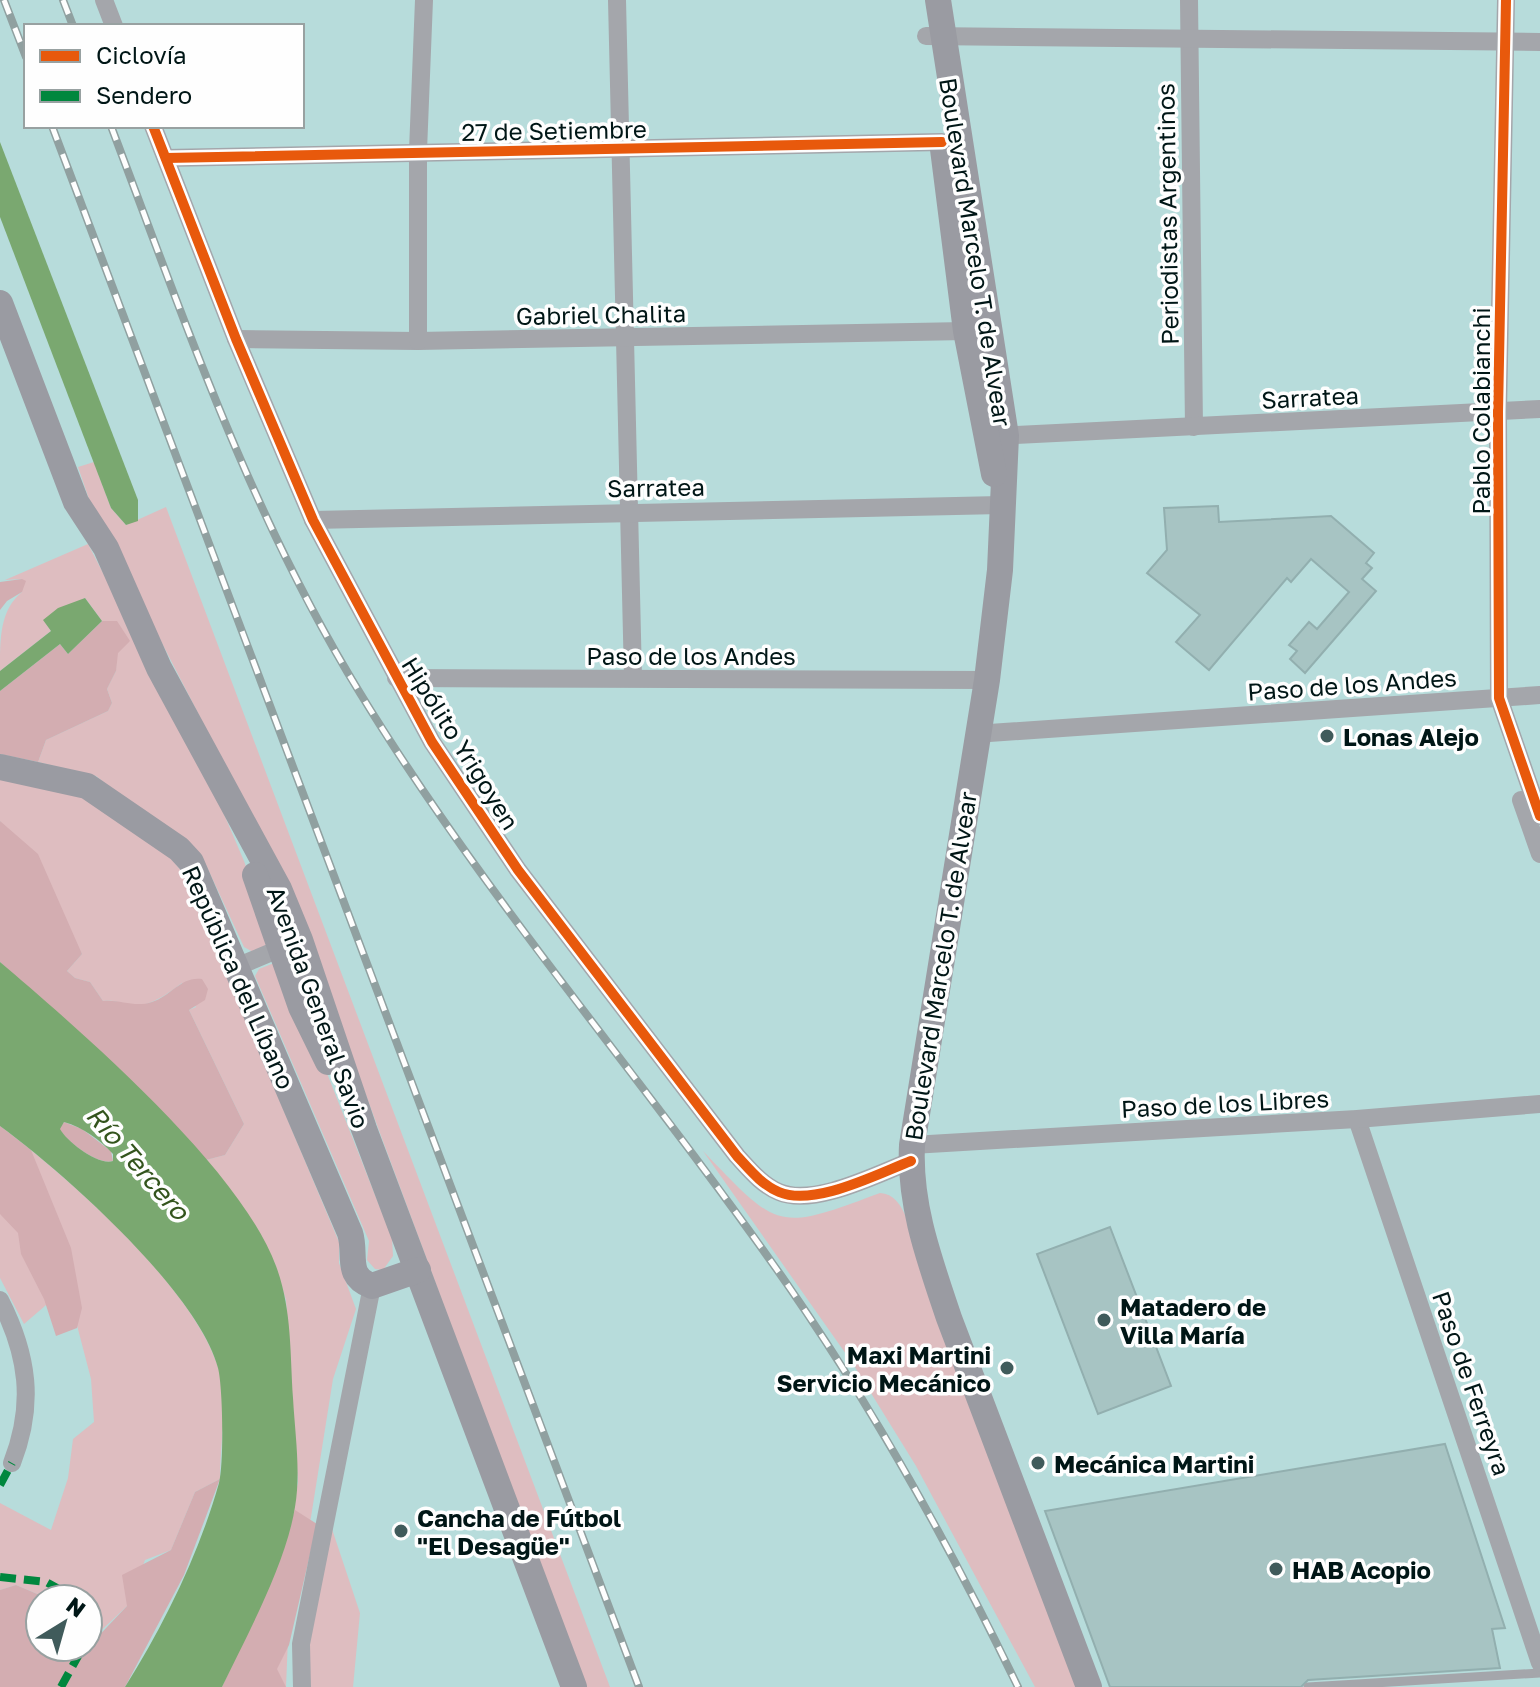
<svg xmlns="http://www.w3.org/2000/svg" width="1540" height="1687" viewBox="0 0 1540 1687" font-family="'Golos Text',sans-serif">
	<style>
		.green { fill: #debdc0 }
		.forest { fill: #d3adb1 }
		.water { fill: #7aa870; fill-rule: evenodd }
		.building { fill: #a7c4c3; stroke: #92afaf; stroke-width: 2 }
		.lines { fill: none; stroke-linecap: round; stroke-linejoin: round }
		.lane { stroke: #a4a6ab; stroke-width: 9 }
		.street { stroke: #a4a6ab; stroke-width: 18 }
		.secondary { stroke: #9a9ba2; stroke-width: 26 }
		.rail-casing { stroke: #90a0a0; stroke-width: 8 }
		.rail { stroke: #fefefe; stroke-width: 5; stroke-dasharray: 15; stroke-linecap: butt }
		.quiet { stroke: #00873e; stroke-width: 8; stroke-dasharray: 16 8; stroke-linecap: butt }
		.cycleway-casing { stroke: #fefefe; stroke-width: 15 }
		.cycleway { stroke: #e8590c; stroke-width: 10 }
		.poi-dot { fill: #405b5b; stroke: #fefefe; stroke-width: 3 }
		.labels { text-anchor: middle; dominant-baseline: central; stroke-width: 7; stroke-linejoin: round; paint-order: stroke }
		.street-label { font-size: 24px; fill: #001616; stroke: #fefefe }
		.poi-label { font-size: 24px; font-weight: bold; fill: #001616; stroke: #fefefe; text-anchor: start }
		.water-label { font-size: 26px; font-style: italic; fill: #33541d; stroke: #fefefe }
	</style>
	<rect width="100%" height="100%" fill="#b7dcdb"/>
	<!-- green -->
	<g class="green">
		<polygon points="94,462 111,508 126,525 166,507 610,1687 585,1687 293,898 91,505 78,467"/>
		<path d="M88,544L203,765L244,861L270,934V943L253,952L244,947L206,865L96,776L38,762L46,740L108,711L112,703L107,689L116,671L117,621H102L85,598L44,620L51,631L0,671C0,637 0,610 22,592V579L5,580Z"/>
		<path d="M0,779L82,797L167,854L185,875L339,1242V1263L356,1309L333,1379L311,1517L289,1614L286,1687H222L264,1597L298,1483L286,1300L275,1264L257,1228L206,1160L225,1155L244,1124L189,1010L196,1007L182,983C167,994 148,1009 128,1005C118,1002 114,1000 103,1001L90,982L75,978L67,971L82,954L0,821Z"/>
		<polygon points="274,963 319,1053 392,1238 393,1256 383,1270 375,1269 367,1260 369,1241 255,976 259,969"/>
		<path d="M0,1126C67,1176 190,1284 217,1364C229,1400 220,1442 220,1479L195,1492L171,1550L145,1560L127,1606L88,1643V1599H49L16,1585L0,1590V1503L51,1530L68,1478L73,1439L94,1422L91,1379L67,1287L24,1324L0,1278Z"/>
		<path d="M703,1151C779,1230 776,1232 880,1193C907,1194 912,1239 918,1261L1080,1687H1035L916,1466L853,1364Z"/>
		<polygon points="329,1520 360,1613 353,1687 308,1687 310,1634"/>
	</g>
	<!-- forest -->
	<g class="forest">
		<polygon points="22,579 26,581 22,592 7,601 0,610 0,582"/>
		<polygon points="102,621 117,621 130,641 118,653 116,671 107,689 112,703 108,711 46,740 38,762 0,754 0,691 60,644 68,654"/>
		<path d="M0,821L38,854L82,954L67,971L75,978L90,982L103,1001C120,999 134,1008 152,1002C171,996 181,976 202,979L208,989L205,1000L189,1010L244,1124L225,1155L206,1160L155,1106L0,962Z"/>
		<path d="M64,1122L82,1129L111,1151L113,1161C99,1166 67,1142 59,1129Z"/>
		<polygon points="0,1126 31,1150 71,1248 82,1308 77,1328 56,1336 44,1299 21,1254 18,1233 0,1214"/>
		<polygon points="220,1479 184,1575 125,1687 0,1687 0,1590 16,1585 49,1599 40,1599 40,1647 88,1647 127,1606 122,1575 171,1550 195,1492"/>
		<polygon points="295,1510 317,1524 289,1645 277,1669 286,1687 222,1687 264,1597"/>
	</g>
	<!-- water -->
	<g class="water">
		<polygon points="0,142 138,500 138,521 126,525 111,508 0,217"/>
		<polygon points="85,598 102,621 68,654 60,644 0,691 0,671 51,631 43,620 58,608"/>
		<path d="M0,962C81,1031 240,1168 276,1266C292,1309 290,1353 293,1398C295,1434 301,1472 295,1507C286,1564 247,1635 222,1687H125C164,1625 199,1554 219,1483C224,1463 223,1388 218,1368C198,1292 63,1172 0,1126ZM64,1122C83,1127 100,1140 113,1154V1161C99,1166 67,1142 60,1129Z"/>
	</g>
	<!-- building -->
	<g class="building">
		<polygon points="1218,506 1219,522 1331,516 1374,553 1366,563 1372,568 1362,579 1376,591 1305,673 1290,659 1297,651 1289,645 1309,622 1317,629 1349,592 1311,559 1291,582 1287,578 1209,670 1176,642 1200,615 1147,573 1167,550 1164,508"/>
		<polygon points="1110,1227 1171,1386 1098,1414 1037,1254"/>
		<polygon points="1445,1444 1505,1628 1492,1629 1500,1668 1308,1680 1301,1687 1110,1687 1045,1511"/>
	</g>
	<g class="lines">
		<!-- lane -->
		<polyline class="lane" points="1308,1687 1540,1673"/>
		<!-- street -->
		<g class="street">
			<polyline points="104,0 114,26"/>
			<polyline points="617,0 633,678"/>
			<polyline points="1189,0 1194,427"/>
			<polyline points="1506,0 1498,412 1499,698 1540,816"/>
			<polyline points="926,36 1540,42"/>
			<path d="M153,126L236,339L313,520L432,742L518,870L737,1156C750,1170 762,1185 779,1192C814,1207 877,1174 911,1161"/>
			<polyline points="166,158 942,142"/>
			<polyline points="236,339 418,341 966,331"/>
			<polyline points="418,341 418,151 424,0"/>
			<polyline points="997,436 1540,409"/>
			<polyline points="313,520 1001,505"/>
			<polyline points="396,678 987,680"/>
			<polyline points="975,734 1540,695"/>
			<polyline points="1521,800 1540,854"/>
			<polyline points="236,967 291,944"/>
			<polyline points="1357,1119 1540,1663"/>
			<polyline points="912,1145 1357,1119 1540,1104"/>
			<path d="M0,1300C28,1355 35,1404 12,1463"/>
			<polyline points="302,1687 301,1644 372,1286"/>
		</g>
		<!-- secondary -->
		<g class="secondary">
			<path d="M938,0L1006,436L1000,570L987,680L912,1145C909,1206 930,1261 949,1318L1089,1687"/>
			<polyline points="943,149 966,331 994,474"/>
			<polyline points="0,303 76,502 106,548 159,668 279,889 300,940 364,1129 574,1687"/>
			<path d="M0,767L87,786L179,849L191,862L350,1233C357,1255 344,1276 372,1286L418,1270"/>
			<polyline points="255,875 301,1007 328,1062"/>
		</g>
		<!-- rail casing -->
		<g class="rail-casing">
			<g id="rail">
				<polyline points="4,0 26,57"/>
				<polyline points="63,0 73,26"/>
				<polyline points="52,126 639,1687"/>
				<path d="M111,126C184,319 251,516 360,693C487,901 648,1084 787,1284C875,1411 951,1548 1018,1687"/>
			</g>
		</g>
		<!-- rail -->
		<use href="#rail" class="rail"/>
		<!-- quiet -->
		<g class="quiet">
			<polyline points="0,1485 12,1463"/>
			<polyline points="0,1577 46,1582 77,1599"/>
			<polyline points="88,1612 88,1630"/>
			<polyline points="61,1687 83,1647"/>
		</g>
		<!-- cycleway casing -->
		<g class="cycleway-casing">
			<g id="cycleway">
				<polyline points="1506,0 1498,412 1499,698 1540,816"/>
				<path d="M153,126L236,339L313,520L432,742L518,870L737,1156C750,1170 762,1185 779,1192C814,1207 877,1174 911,1161"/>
				<polyline points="166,158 942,142"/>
			</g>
		</g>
		<!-- cycleway -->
		<use href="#cycleway" class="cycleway"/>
	</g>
	<!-- markers -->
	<g class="poi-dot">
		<circle cx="1327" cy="736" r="8"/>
		<circle cx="1104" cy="1320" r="8"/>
		<circle cx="1007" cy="1368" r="8"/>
		<circle cx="1038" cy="1463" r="8"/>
		<circle cx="401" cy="1531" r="8"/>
		<circle cx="1276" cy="1569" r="8"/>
	</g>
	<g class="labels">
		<!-- street labels -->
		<g class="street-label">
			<text transform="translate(554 130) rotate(-1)">27 de Setiembre</text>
			<text transform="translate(1167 214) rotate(-91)">Periodistas Argentinos</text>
			<text transform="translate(976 252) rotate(81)">Boulevard Marcelo T. de Alvear</text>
			<text transform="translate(601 314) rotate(-1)">Gabriel Chalita</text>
			<text transform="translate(1310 397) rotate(-3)">Sarratea</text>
			<text transform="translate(1480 411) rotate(-90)">Pablo Colabianchi</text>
			<text transform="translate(656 487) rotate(-1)">Sarratea</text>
			<text x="691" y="655">Paso de los Andes</text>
			<text transform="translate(1352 684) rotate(-4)">Paso de los Andes</text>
			<text transform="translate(461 743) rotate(58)">Hipólito Yrigoyen</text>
			<text transform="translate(940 966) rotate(-81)">Boulevard Marcelo T. de Alvear</text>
			<text transform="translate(239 977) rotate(66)">República del Líbano</text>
			<text transform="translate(319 1007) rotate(70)">Avenida General Savio</text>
			<text transform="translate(1225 1103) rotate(-3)">Paso de los Libres</text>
			<text transform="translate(1472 1383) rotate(71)">Paso de Ferreyra</text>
		</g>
		<!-- poi labels -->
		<g class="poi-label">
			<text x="1343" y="736">Lonas Alejo</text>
			<text x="1120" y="1306">Matadero de<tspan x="1120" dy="28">Villa María</tspan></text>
			<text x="991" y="1354" text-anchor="end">Maxi Martini<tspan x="991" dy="28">Servicio Mecánico</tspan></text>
			<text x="1054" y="1463">Mecánica Martini</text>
			<text x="417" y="1517">Cancha de Fútbol<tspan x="417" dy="28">"El Desagüe"</tspan></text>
			<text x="1292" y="1569">HAB Acopio</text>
		</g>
		<!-- water labels -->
		<g class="water-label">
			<text transform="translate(138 1163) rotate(49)">Río Tercero</text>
		</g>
	</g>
	<!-- legend -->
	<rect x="24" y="24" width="280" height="104" fill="#fefefe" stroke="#98a1a1" stroke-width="2"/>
	<rect x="40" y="50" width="40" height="12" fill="#e8590c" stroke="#98a1a1" stroke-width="2"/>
	<text x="96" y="64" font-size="24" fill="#001616">Ciclovía</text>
	<rect x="40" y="90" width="40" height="12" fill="#00873e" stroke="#98a1a1" stroke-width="2"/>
	<text x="96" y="104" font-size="24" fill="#001616">Sendero</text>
	<!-- north arrow -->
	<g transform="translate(64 1623) rotate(37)"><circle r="38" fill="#fefefe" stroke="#98a1a1" stroke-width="2"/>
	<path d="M0-6L14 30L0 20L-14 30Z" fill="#405b5b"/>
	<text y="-12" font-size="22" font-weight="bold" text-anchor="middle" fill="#001616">N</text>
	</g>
</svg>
